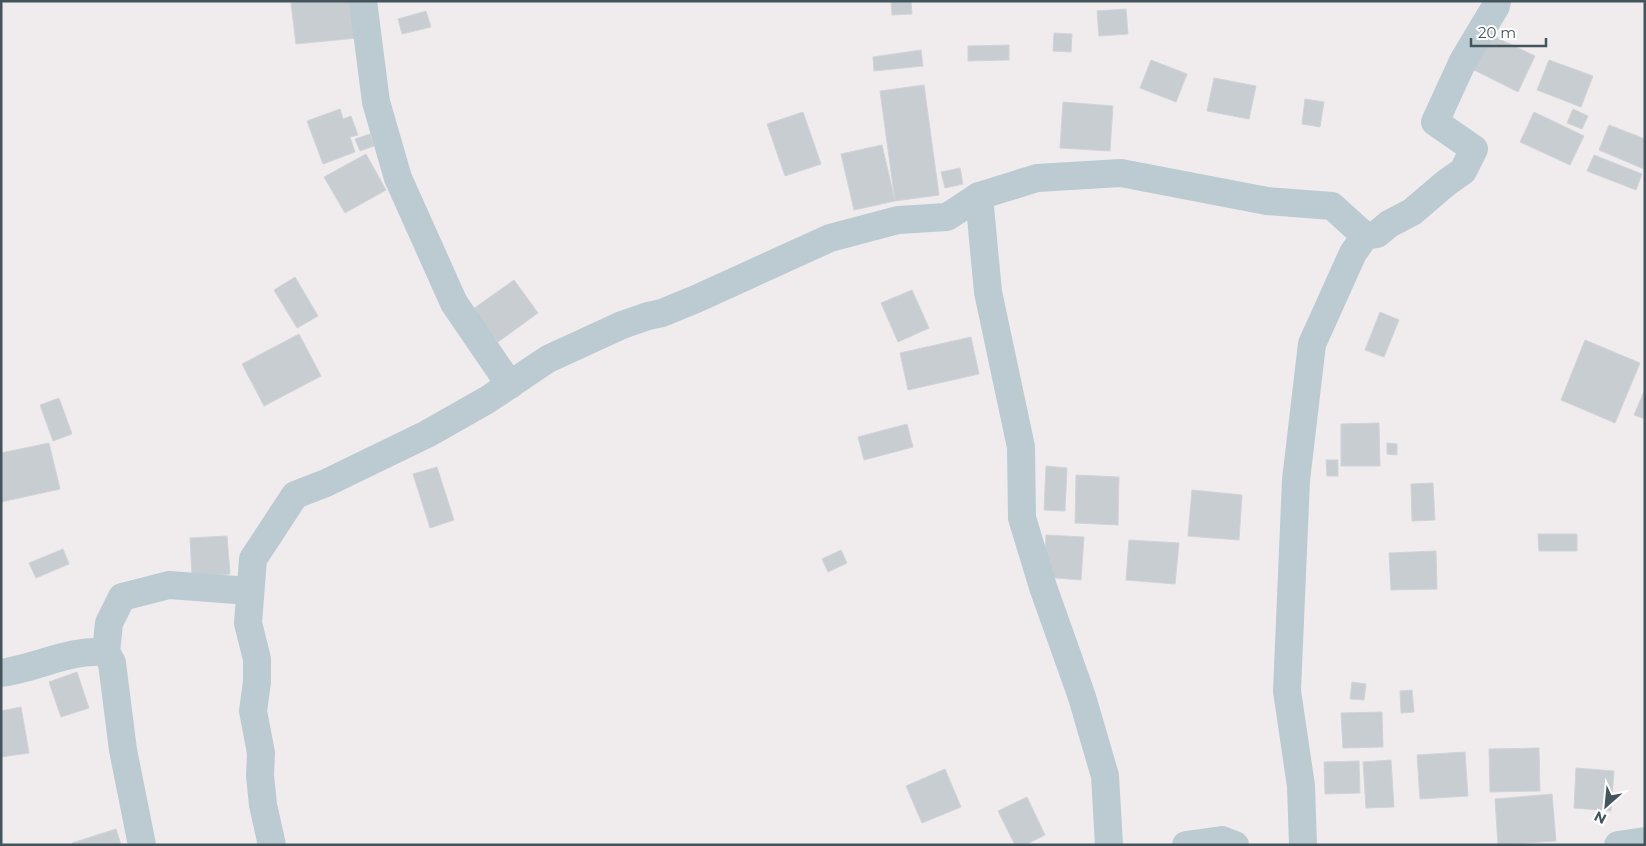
<svg xmlns="http://www.w3.org/2000/svg" width="1646" height="846" viewBox="0 0 1646 846" font-family="Montserrat,sans-serif">
	<style>
		.building { fill: #c8cdd2; stroke: #d0d4d9 }
		.lines { fill: none; stroke-linecap: round; stroke-linejoin: round }
		.minor { stroke: #bbcbd1; stroke-width: 28 }
	</style>
	<rect width="100%" height="100%" fill="#f0eced"/>
	<!-- building -->
	<g class="building">
		<polygon points="304,1 352,1 357,38 296,44 291,3"/>
		<polygon points="891,1 911,1 912,14 892,15"/>
		<polygon points="1126,9 1128,34 1099,36 1097,11"/>
		<polygon points="426,11 431,27 402,34 398,19"/>
		<polygon points="1054,33 1072,34 1071,52 1053,51"/>
		<polygon points="1489,34 1535,56 1518,92 1472,69"/>
		<polygon points="1009,45 1009,60 968,61 968,46"/>
		<polygon points="921,50 923,66 874,71 873,57"/>
		<polygon points="1151,60 1187,74 1176,102 1140,88"/>
		<polygon points="1549,60 1593,76 1581,107 1537,90"/>
		<polygon points="1214,78 1256,86 1249,119 1207,111"/>
		<polygon points="924,85 939,195 895,201 880,91"/>
		<polygon points="1305,99 1324,102 1320,127 1302,124"/>
		<polygon points="1063,102 1113,106 1110,151 1060,148"/>
		<polygon points="340,109 343,119 351,116 358,135 350,137 355,152 323,164 307,121"/>
		<polygon points="1573,109 1588,116 1582,129 1567,123"/>
		<polygon points="803,112 821,164 785,176 767,124"/>
		<polygon points="1534,112 1584,136 1570,165 1520,142"/>
		<polygon points="1609,125 1645,139 1644,169 1599,150"/>
		<polygon points="370,134 374,146 360,151 355,139"/>
		<polygon points="882,145 895,201 854,210 841,154"/>
		<polygon points="366,154 386,190 345,213 324,177"/>
		<polygon points="1594,155 1642,174 1636,190 1587,171"/>
		<polygon points="960,168 963,184 945,188 941,172"/>
		<polygon points="295,277 318,316 297,328 274,290"/>
		<polygon points="514,280 538,313 498,342 473,309"/>
		<polygon points="912,290 929,328 898,342 881,303"/>
		<polygon points="1380,312 1399,320 1384,357 1365,350"/>
		<polygon points="299,334 321,376 264,406 242,364"/>
		<polygon points="971,337 979,374 908,390 900,353"/>
		<polygon points="1585,340 1640,363 1615,423 1561,400"/>
		<polygon points="1645,389 1645,419 1634,415"/>
		<polygon points="59,398 72,434 53,441 40,405"/>
		<polygon points="1379,423 1380,466 1341,466 1341,424"/>
		<polygon points="907,424 913,447 864,460 858,437"/>
		<polygon points="49,443 60,489 1,502 1,453"/>
		<polygon points="1387,443 1397,444 1397,455 1387,454"/>
		<polygon points="1326,460 1338,460 1338,476 1327,476"/>
		<polygon points="1046,466 1067,468 1065,511 1044,510"/>
		<polygon points="437,467 454,520 430,528 413,474"/>
		<polygon points="1076,475 1119,477 1118,525 1075,523"/>
		<polygon points="1433,483 1435,520 1412,521 1411,484"/>
		<polygon points="1192,490 1242,495 1239,540 1188,536"/>
		<polygon points="1538,534 1577,534 1577,551 1539,551"/>
		<polygon points="1046,535 1084,537 1081,580 1044,577"/>
		<polygon points="227,536 230,574 192,577 190,538"/>
		<polygon points="1129,540 1179,543 1175,584 1126,580"/>
		<polygon points="63,549 69,564 36,578 29,563"/>
		<polygon points="841,550 847,563 828,572 822,559"/>
		<polygon points="1436,551 1437,589 1391,590 1389,553"/>
		<polygon points="77,672 89,708 61,717 49,682"/>
		<polygon points="1352,682 1366,684 1364,700 1350,699"/>
		<polygon points="1412,690 1414,712 1401,713 1400,691"/>
		<polygon points="21,707 29,753 1,757 1,711"/>
		<polygon points="1382,712 1383,747 1343,748 1341,713"/>
		<polygon points="1539,748 1540,791 1490,792 1489,749"/>
		<polygon points="1465,752 1468,796 1420,799 1417,755"/>
		<polygon points="1391,760 1394,807 1366,808 1363,762"/>
		<polygon points="1359,761 1360,793 1325,794 1324,762"/>
		<polygon points="1576,768 1614,771 1611,811 1574,808"/>
		<polygon points="945,769 961,807 922,823 906,786"/>
		<polygon points="1552,794 1556,841 1498,845 1495,799"/>
		<polygon points="1027,797 1045,835 1025,845 1015,845 998,811"/>
		<polygon points="116,829 121,845 72,845 72,843"/>
	</g>
	<g class="lines">
		<!-- minor -->
		<g class="minor">
			<polyline points="363,1 376,102 398,178 454,303 510,385"/>
			<polyline points="979,196 988,292 1021,447 1022,518 1043,587 1082,697 1105,776 1109,845"/>
			<path d="M1,673C37,668 70,649 106,652"/>
			<polyline points="142,845 123,750 112,663 106,652 109,623 122,597 169,585 250,591"/>
			<polyline points="272,845 263,805 260,775 261,753 253,711 257,682 257,659 248,623 253,559 295,495 326,483 427,434 487,400 548,359 622,325 648,316 662,313 696,299 830,238 898,220 947,217 979,196 1037,178 1121,173 1267,201 1332,206 1365,236"/>
			<polyline points="1186,845 1222,840 1235,845"/>
			<polyline points="1303,845 1301,786 1287,691 1296,480 1312,344 1353,253 1365,236 1377,234 1389,224 1412,212 1446,183 1463,171 1474,149 1435,122 1463,61 1496,6 1497,1"/>
			<polyline points="1618,845 1645,841"/>
		</g>
	</g>
	<!-- border -->
	<rect width="1646" height="846" fill="none" stroke="#43545c" stroke-width="5"/>
	<!-- north arrow -->
	<g transform="translate(1606 806) rotate(207)" stroke="#ffffff" stroke-width="4" paint-order="stroke">
	<path d="M0-4L9 19L0 12L-9 19Z" fill="#43545c"/>
	<text y="-8" font-size="14" font-weight="bold" text-anchor="middle" fill="#43545c">N</text>
	</g>
	<!-- scale -->
	<path d="M1471 38v8h75v-8" fill="none" stroke="#43545c" stroke-width="2.5"/>
	<text x="1478" y="38" font-size="15" fill="#43545c" stroke="#ffffff" stroke-width="4" paint-order="stroke">20 m</text>
</svg>
